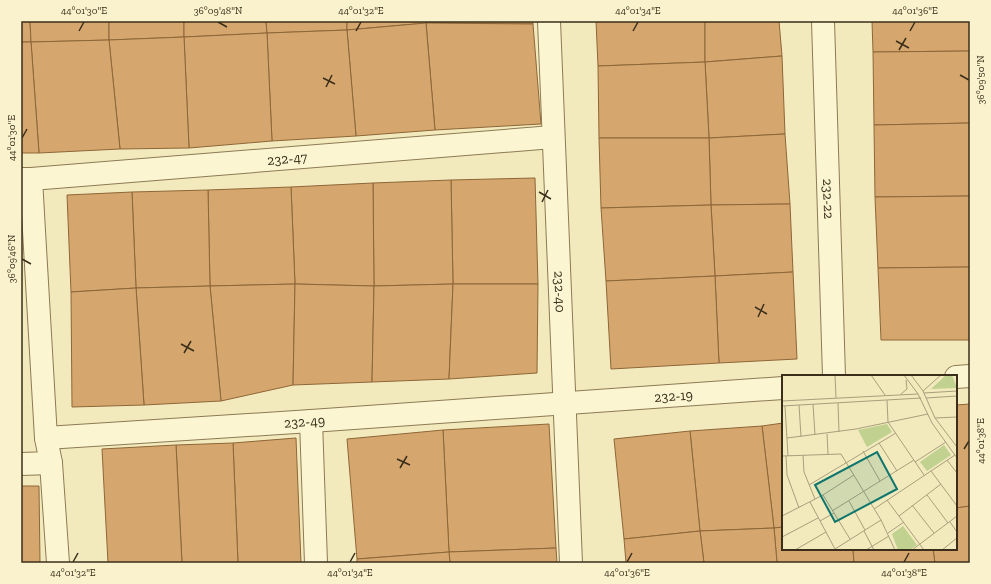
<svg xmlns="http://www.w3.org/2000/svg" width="991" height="584" viewBox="0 0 991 584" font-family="'Zilla Slab',serif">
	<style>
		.building { fill: #d5a76e; stroke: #8e6637 }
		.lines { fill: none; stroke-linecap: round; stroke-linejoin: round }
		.street-casing { stroke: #8c7a54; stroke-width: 24 }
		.street { stroke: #fcf5d1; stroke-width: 22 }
		.ticks { fill: none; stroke: #3a2e1a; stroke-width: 1.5 }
		.labels { text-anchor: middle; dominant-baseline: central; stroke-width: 4; stroke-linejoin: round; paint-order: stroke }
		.street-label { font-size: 14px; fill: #3a2e1a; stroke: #f9f2cd }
		.inset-road { fill: none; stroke: #a89f7c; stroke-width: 1 }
		.view { fill: #0f766e; fill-opacity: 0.15; stroke: #0f766e; stroke-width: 2 }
		.inset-edge { fill: none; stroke: #3a2e1a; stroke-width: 2 }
		.neatline { fill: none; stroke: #3a2e1a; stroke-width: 1.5 }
		.ticks-label { font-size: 10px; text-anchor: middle; fill: #3a2e1a }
	</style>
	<rect width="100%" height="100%" fill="#f2eabd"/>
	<!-- building -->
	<g class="building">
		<polygon points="21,21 30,21 31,42 21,42"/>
		<polygon points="30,21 109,21 109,40 31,42"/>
		<polygon points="109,21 184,21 184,37 109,40"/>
		<polygon points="184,21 266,21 267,33 184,37"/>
		<polygon points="266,21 347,21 347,30 267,33"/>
		<polygon points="347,21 426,21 426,23 347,30"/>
		<polygon points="426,21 533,21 533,24 426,23"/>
		<polygon points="596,21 705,21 705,62 598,66"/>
		<polygon points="705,21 779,21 782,56 705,62"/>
		<polygon points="872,21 970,21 970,51 873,52"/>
		<polygon points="426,23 533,24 541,124 435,130"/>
		<polygon points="426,23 435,130 356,136 347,30"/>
		<polygon points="347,30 356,136 272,141 267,33"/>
		<polygon points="267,33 272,141 189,148 184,37"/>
		<polygon points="184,37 189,148 120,149 109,40"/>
		<polygon points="109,40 120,149 39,153 31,42"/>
		<polygon points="21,42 31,42 39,153 21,153"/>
		<polygon points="970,51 970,123 874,125 873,52"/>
		<polygon points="782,56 785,134 709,138 705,62"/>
		<polygon points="705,62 709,138 599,138 598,66"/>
		<polygon points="970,123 970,196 875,197 874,125"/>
		<polygon points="785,134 790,204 711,205 709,138"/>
		<polygon points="599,138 709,138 711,205 601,208"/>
		<polygon points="535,178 538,284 453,284 451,180"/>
		<polygon points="451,180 453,284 374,286 373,183"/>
		<polygon points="373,183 374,286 295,284 291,187"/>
		<polygon points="291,187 295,284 210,286 208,190"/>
		<polygon points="208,190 210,286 136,288 132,192"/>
		<polygon points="132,192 136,288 71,292 67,195"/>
		<polygon points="970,196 970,267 878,268 875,197"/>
		<polygon points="790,204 793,272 715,276 711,205"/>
		<polygon points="711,205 715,276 606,281 601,208"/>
		<polygon points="970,267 970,340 881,340 878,268"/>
		<polygon points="793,272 797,359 719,363 715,276"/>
		<polygon points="715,276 719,363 611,369 606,281"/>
		<polygon points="295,284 293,385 221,401 210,286"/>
		<polygon points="295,284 374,286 372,382 293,385"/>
		<polygon points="453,284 449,379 372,382 374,286"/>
		<polygon points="453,284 538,284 537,373 449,379"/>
		<polygon points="210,286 221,401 144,405 136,288"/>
		<polygon points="136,288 144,405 72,407 71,292"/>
		<polygon points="970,404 970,506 956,508 956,405"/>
		<polygon points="783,423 783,527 774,528 762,426"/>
		<polygon points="549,424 556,548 449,552 443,430"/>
		<polygon points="762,426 774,528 700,531 690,431"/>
		<polygon points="443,430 449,552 357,559 347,439"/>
		<polygon points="690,431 700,531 624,539 614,439"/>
		<polygon points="296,438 301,563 238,563 233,443"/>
		<polygon points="233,443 238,563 182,563 176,445"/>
		<polygon points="176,445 182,563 108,563 102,449"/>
		<polygon points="21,486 39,486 40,563 21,563"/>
		<polygon points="970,506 970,563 935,563 933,549 956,549 956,508"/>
		<polygon points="783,527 783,549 853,549 854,563 777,563 774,528"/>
		<polygon points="774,528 777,563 704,563 700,531"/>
		<polygon points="700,531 704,563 626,563 624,539"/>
		<polygon points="556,548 557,563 450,563 449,552"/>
		<polygon points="853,549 933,549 935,563 854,563"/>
		<polygon points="449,552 450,563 357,563 357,559"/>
	</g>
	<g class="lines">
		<!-- street casing -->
		<g class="street-casing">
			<g id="street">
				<path id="s1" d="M549,21L571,563"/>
				<path id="s2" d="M823,21L834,376"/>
				<path id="s3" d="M21,179H31L553,137"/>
				<polyline points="31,179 46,438 51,463 58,563"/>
				<polyline points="956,377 970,376"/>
				<polyline points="311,421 316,563"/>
				<path id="s4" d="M46,438L311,421L783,388"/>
				<polyline points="21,464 51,463"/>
			</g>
		</g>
		<!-- street -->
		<use href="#street" class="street"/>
	</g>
	<!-- ticks -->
	<path class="ticks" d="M218,22L227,27M79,31L84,22M356,31L361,22M633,31L638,22M910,31L915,22M896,41L909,48M899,50L906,38M960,75L969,80M323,78L335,84M326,87L332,75M22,138L27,129M539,192L551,199M542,202L548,190M22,259L31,264M755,307L767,314M758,317L764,304M181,344L194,351M184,353L191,341M964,449L969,441M397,459L410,465M400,468L407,456M73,562L78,553M350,562L355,553M627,562L632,553M904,562L909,553"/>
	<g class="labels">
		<!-- street labels -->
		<g class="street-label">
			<text stroke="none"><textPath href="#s3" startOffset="267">232-47</textPath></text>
			<text stroke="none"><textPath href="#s2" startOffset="178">232-22</textPath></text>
			<text stroke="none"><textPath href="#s1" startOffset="271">232-40</textPath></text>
			<text stroke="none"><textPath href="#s4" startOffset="629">232-19</textPath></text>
			<text stroke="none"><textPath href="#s4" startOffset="259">232-49</textPath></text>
		</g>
	</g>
	<!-- overview -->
	<g transform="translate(782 375)">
		<rect width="175" height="175" fill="#f2eabd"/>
		<path d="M164,0H170L175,13L149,14ZM105,49L110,57L85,72L76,55ZM162,70L169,80L145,96L138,87ZM121,151L135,170L128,175H116L110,159Z" fill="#c0d190"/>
		<path class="inset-road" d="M53,0L54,23M89,0L103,20M122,0L136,19L150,48L175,83M129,0L141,16L153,43L175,72M141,16L159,0M142,18L175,16M119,19L125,14L124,5M144,23L175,21M105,25L106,47L142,100M0,26L136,19M56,28L57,57M31,29L33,60M17,30L19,62M0,31L139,23M3,31L6,81M153,43L175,42M45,59L46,79M5,63L74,54L146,39M97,68L115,96M81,76L98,106M21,80L22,97L33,124M0,81L59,79L99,145L113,175M4,81L5,100L17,133M165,85L175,98M133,87L164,67M149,96L175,131M27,110L114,58M41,120L68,164M145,120L166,148M105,125L142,175M67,126L83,155M28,127L53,174M130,130L152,158M92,134L173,80M50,136L132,85M0,141L41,120L72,100M117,141L159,109M38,146L52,138M168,147L175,157M82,156L92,175M106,158L122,147M0,162L36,143M53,174L99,145M13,175L44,157M84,175L107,161M130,175L175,141M160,175L175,163"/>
		<path class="view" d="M95,77L115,114L53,147L33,110Z"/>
		<rect width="175" height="175" class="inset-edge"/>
	</g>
	<!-- border -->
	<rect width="991" height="584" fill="none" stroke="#f9f2cd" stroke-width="44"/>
	<rect x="22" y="22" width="947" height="540" class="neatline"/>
	<g class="ticks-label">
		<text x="84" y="14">44°01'30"E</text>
		<text x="218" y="14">36°09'48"N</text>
		<text x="361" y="14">44°01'32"E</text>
		<text x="638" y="14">44°01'34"E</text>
		<text x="915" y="14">44°01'36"E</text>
		<text transform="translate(980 80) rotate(-90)" y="4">36°09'50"N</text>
		<text transform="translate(11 138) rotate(-90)" y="4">44°01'30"E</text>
		<text transform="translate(11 259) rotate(-90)" y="4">36°09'46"N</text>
		<text transform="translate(980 441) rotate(-90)" y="4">44°01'38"E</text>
		<text x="73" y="576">44°01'32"E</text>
		<text x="350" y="576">44°01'34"E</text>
		<text x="627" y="576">44°01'36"E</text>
		<text x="904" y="576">44°01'38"E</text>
	</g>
</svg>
